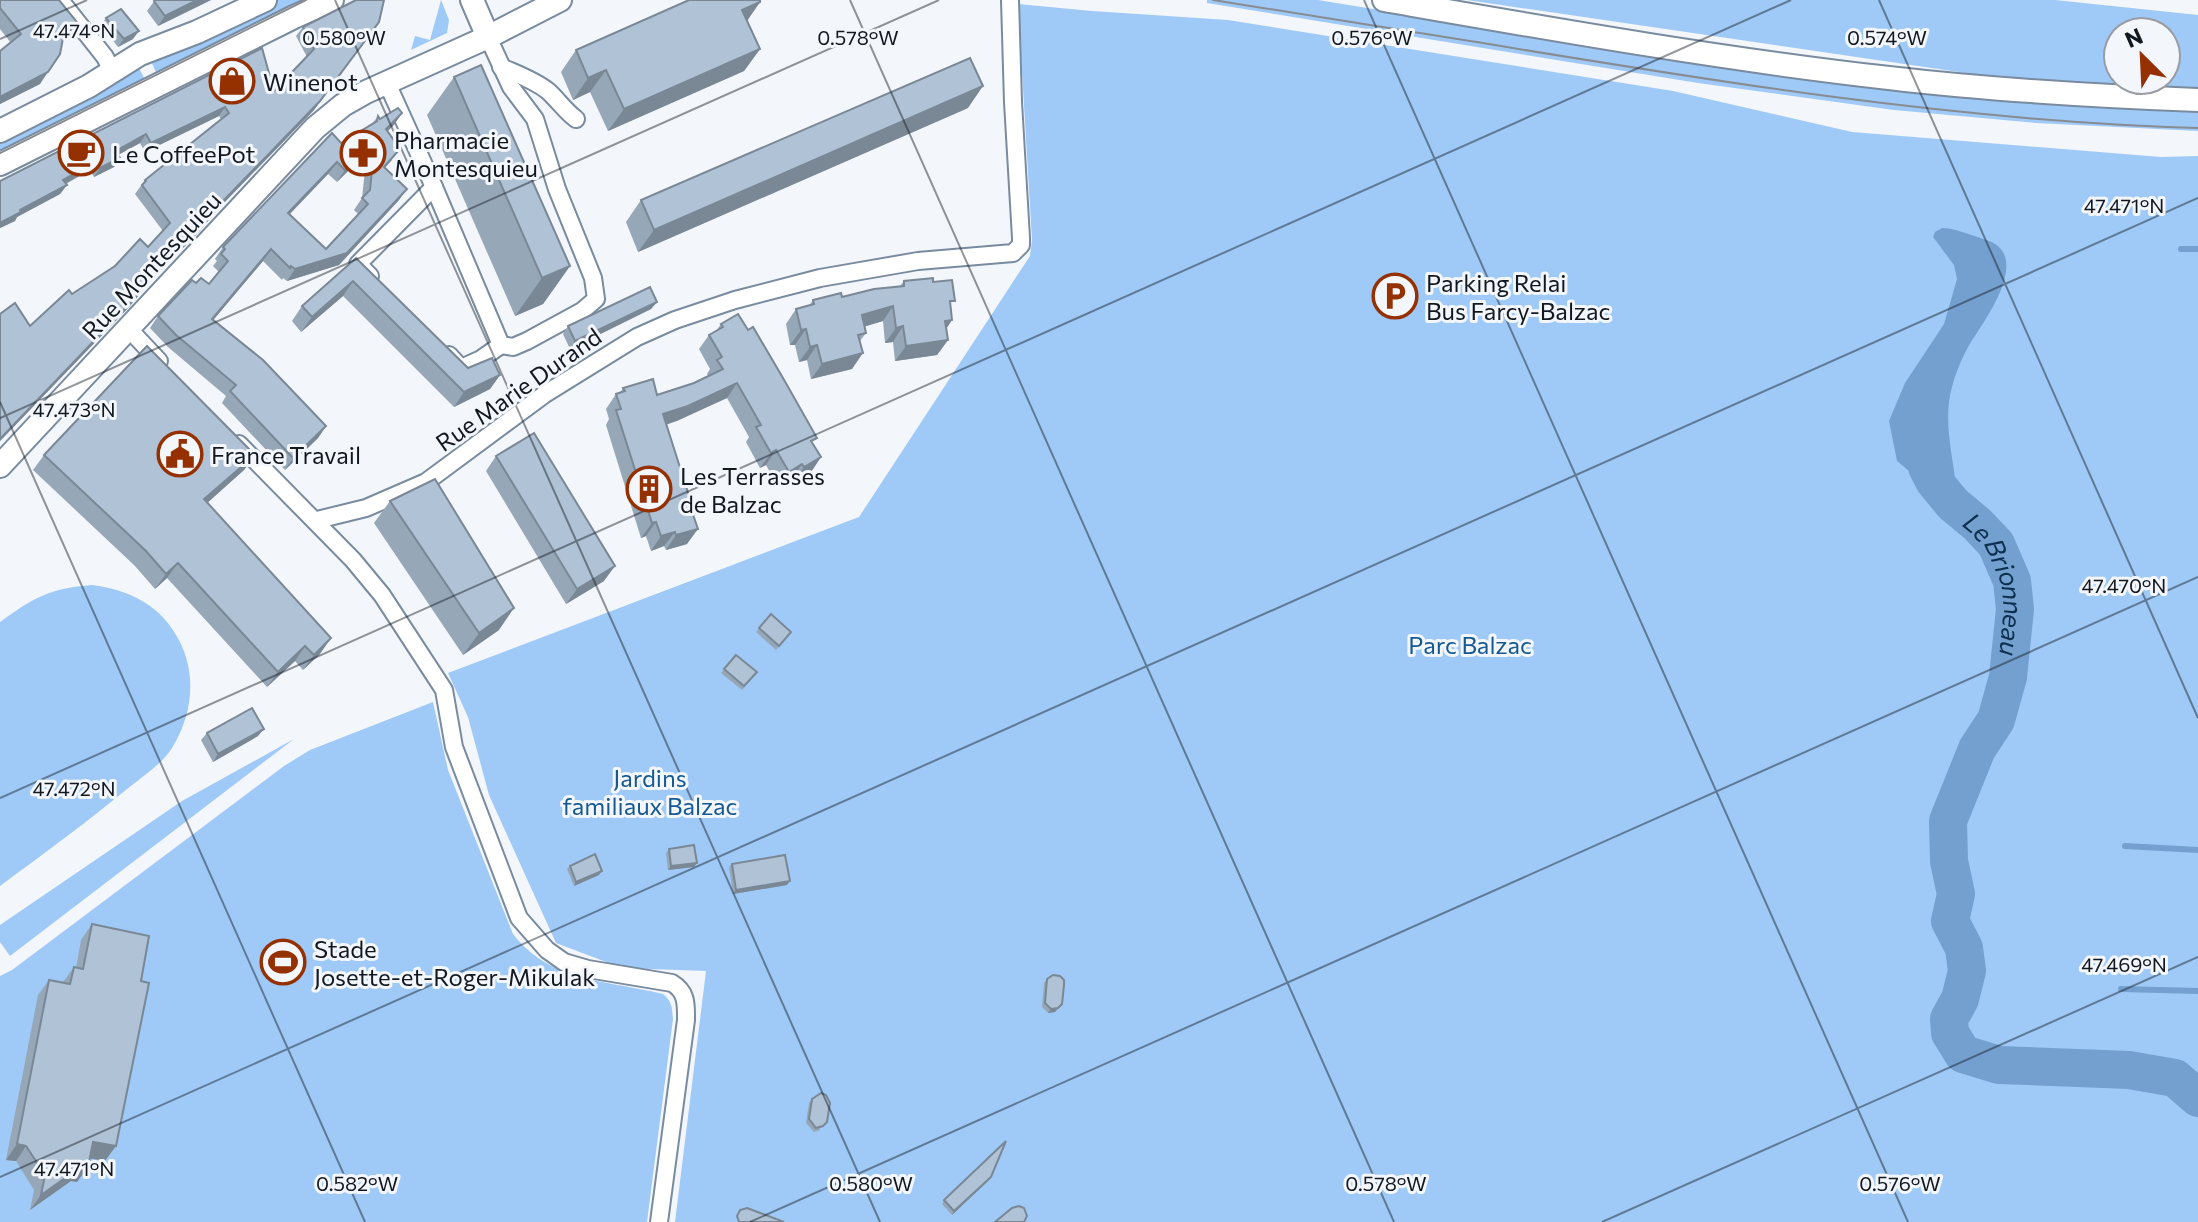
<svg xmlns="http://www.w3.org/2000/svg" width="2198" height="1222" viewBox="0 0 2198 1222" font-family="Commissioner,sans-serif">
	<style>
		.green { fill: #9fcaf7; fill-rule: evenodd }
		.water { fill: #73a0cf }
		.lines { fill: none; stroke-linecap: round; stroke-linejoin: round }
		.stream { stroke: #73a0cf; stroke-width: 6 }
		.river { stroke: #73a0cf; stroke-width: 38 }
		.minor-casing { stroke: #798b9e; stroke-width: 20 }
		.tertiary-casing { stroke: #798b9e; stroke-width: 26 }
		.minor { stroke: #fff; stroke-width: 16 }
		.tertiary { stroke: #fff; stroke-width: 22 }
		.tram { stroke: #878c92; stroke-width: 2 }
		.wall { fill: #96a7b8; fill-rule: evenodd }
		.shaded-wall { fill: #7a8896 }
		.building { fill: #afc2d6; stroke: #7a8896; stroke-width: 2; fill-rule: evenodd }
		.ticks { fill: none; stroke: #11181f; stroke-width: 2; stroke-opacity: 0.45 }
		.labels { text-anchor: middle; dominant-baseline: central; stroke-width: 6; stroke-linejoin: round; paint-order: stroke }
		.poi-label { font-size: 24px; fill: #11181f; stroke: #f3f6fb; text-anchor: start }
		.street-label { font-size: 24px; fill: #11181f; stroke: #f3f6fb }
		.park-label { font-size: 24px; fill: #155892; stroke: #f3f6fb }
		.water-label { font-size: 26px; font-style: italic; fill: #0e304f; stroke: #f3f6fb }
		.ticks-label { font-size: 20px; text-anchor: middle; fill: #11181f; stroke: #f3f6fb; stroke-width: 6; stroke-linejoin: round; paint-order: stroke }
	</style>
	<rect width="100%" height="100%" fill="#f3f6fb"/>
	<!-- green -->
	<g class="green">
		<polygon points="274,0 317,0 159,79 151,61"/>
		<polygon points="441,0 449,20 447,33 411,50 415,36 430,40"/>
		<polygon points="1207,0 1318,0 1770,74 1872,87 2003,101 2198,112 2198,131 2036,123 1894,110 1698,83 1207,3"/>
		<path d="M1467,0H2055L2198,15V93L2055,84L1993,77ZM2118,32H2166V80H2118Z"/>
		<polygon points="1018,4 1092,11 1228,20 1673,91 1852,132 2161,157 2198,156 2198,1222 675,1222 706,971 622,968 556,943 489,795 468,717 448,673 859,517 1030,256 1032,240"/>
		<polygon points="139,68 147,84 0,158 0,137"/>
		<path d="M92,585C131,590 162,606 180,642C197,677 192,715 172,748C162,764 142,777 127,789C86,823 43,854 0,886V622C33,598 50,588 92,585Z"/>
		<path d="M433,702L448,770L513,934C551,983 607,980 663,994C672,1001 672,1008 673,1019L647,1222H0V976L12,970L284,766L310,750Z"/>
		<polygon points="294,739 10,956 0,942 0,925 182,801"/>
	</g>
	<!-- water -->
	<path class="water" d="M1942,228C1955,228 1966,234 1978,237C1988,241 1997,242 2003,252C2017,276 1984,322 1971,342C1963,355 1956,372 1952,387C1943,418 1952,453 1956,484L1945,487L1920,480L1897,461L1889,421L1905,383L1944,324L1957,279L1954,265L1933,237L1935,232Z"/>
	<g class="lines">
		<!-- stream -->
		<g class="stream">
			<polyline points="2181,249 2198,249"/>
			<polyline points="2125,846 2198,850"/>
			<polyline points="2121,989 2198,991"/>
		</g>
		<!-- river -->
		<path class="river" id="s1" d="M1923,438L1927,467L1934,481L1953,504L1977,524L1996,544L2012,581L2015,609L2008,677L1996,720L1977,749L1948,821L1949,861L1956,894L1950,921L1964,948L1967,971L1960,999L1949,1019L1950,1033L1963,1054L1999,1065L2129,1070L2175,1078L2198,1098"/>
		<!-- minor casing -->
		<g class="minor-casing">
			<g id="minor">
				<polyline points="60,0 105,57 112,71"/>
				<polyline points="488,37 511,87 535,119 557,189 593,278 596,299 582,311 527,341 513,347 501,345"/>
				<path d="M501,67C517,74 534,80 548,91C558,100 565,111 576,119"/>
				<polyline points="387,83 434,187 501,345 481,359 461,368 449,355"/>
				<polyline points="370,276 358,264 434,187"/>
				<polyline points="127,327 159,361"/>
				<path d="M239,444L353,560L382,595L444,690L454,747L519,918L547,950L564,962L588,969L672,983C687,992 686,1004 686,1020L659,1222"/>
				<polyline points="317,520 366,508 426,482 545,394 637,337 675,320 735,300 820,278 918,261 1013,253 1021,245 1021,238 1013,102 1010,0"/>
			</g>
		</g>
		<!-- tertiary casing -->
		<g class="tertiary-casing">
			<g id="tertiary">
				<polyline points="472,0 488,37"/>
				<path d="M1384,0C1551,29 1720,59 1889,78C1991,90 2095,96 2198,100"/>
				<polyline points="0,131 89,86 140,54 197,32 265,0"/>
				<polyline points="0,164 294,17 332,0"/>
				<polyline points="0,466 315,128 343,105 366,92 488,37 560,0"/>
			</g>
		</g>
		<!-- minor -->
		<use href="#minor" class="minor"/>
		<!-- tertiary -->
		<use href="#tertiary" class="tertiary"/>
		<!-- tram -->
		<g class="tram">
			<path d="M1213,0C1299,14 1385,27 1470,41C1712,81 1953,121 2198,128"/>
			<polyline points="0,153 306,0"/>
		</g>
	</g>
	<!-- wall -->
	<g class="wall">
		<polygon points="0,0 77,22 69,33 63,38 40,84 0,104 0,51 11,43 0,29"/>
		<polygon points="155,0 211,0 158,26 147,11"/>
		<polygon points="356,0 314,110 218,209 198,233 145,286 130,306 0,441 0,314 30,326 72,294 148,247 163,231 135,194 145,180 221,119 219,116 145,152 140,143 118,155 120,158 114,167 94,177 90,170 66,184 67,185 60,194 17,217 15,221 0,228 0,181 274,91 307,57 296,36 303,27"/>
		<polygon points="760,2 747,20 760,49 744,71 608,131 590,92 573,100 561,72 576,50"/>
		<polygon points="106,18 133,39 118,47 101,25"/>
		<polygon points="454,77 570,266 543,304 515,316 427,115"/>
		<polygon points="968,108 638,252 626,222 641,200"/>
		<path d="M402,113L388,131L392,160L385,168L399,200L339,265L287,281L283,278L282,280L263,261L213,320L326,426L318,438L285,470L222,403L226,396L168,347L150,328L158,316L196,283L209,284L219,272L213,266L217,261L215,259L223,247L341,143L372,124L378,116L380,119ZM367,152L362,198L354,210L358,214L326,249L290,214L328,174L337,182Z"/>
		<polygon points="356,258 468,368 500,375 490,389 454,407 343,296 301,332 292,321 302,306"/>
		<polygon points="904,281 933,282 951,307 952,320 946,329 948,340 937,355 895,361 893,342 885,343 883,321 864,327 866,333 860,341 852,369 811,379 807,360 799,362 795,345 790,345 786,324 796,309 809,306 813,300 842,297 900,286"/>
		<polygon points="657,302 651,309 570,349 563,334 568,326"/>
		<polygon points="721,324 813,443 821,457 811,472 794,482 792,479 778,487 766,465 760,468 746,442 749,437 727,398 667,424 690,505 687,544 666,550 664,546 651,551 646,536 641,538 606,425 609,419 606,409 616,394 620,393 623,388 657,395 694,383 708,376 707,374 710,369 699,349 709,335 716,331"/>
		<polygon points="44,455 255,455 244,470 207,502 320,654 303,670 295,661 267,687 167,578 155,589 135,566 33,470"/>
		<polygon points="496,456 604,581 566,604 486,471"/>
		<polygon points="390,501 499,630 463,655 374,523"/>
		<polygon points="771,614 791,632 776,650 756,632"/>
		<polygon points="736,655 757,672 742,690 721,673"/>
		<polygon points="207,733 258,736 213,762 201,740"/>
		<polygon points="669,849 697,863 694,867 668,870 666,853"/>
		<polygon points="732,864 787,885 733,894 729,867"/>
		<polygon points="570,866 599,875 574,886 567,869"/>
		<polygon points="92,924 105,1161 90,1158 77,1182 71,1181 30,1210 34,1190 16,1161 6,1160 38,995 49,980 63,982 74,967 76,968 81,940"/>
		<polygon points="1047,979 1062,1004 1055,1012 1048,1013 1042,1007 1044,983"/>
		<polygon points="812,1099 820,1130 814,1132 806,1123 809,1103"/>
		<polygon points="991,1177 952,1215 942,1204 944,1200"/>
	</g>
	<!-- shaded-wall -->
	<g class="shaded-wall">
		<polygon points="197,0 211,0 158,26 165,16"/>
		<polygon points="760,2 745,24 742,10"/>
		<polygon points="77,22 69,33 56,44 64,33"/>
		<polygon points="379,22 314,110 218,209 198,233 145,286 130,306 0,441 0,439 224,200"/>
		<polygon points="139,31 133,39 118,47 124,39"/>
		<polygon points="760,49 744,71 608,131 624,109"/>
		<polygon points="606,70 590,92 573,100 588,78"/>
		<polygon points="48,72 40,84 0,104 0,97"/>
		<polygon points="983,86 968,108 638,252 654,230"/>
		<polygon points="225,107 219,116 145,152 151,143"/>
		<polygon points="402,113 394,125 378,140 386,129"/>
		<polygon points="146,134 140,143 109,160 116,151"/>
		<polygon points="375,140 367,152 337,182 345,170"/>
		<polygon points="120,158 114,167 94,177 100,168"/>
		<polygon points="96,161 90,170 57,188 63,180"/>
		<polygon points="337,162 328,174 280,224 288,213"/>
		<polygon points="67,185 60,194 17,217 15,221 0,228 0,223 20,210"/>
		<polygon points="407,189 399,200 339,265 287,281 295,269 347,253"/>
		<polygon points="271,249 263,261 204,331 212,319"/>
		<polygon points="570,266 543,304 515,316 542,278"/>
		<polygon points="353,281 343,296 301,332 312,317"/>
		<polygon points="657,302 651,309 570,349 575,341"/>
		<polygon points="893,306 883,321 851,330 862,315"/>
		<polygon points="952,320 942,335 945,321"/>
		<polygon points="903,326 893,342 885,343 896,328"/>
		<polygon points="806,329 795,345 790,345 801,330"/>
		<polygon points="948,340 937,355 895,361 906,346"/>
		<polygon points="817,345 807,360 799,362 810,347"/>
		<polygon points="863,353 852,369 811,379 822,364"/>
		<polygon points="500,375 490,389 454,407 464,392"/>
		<polygon points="737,383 727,398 677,421 653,429 663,414"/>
		<polygon points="326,426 318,438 285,470 293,458"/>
		<polygon points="776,450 766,465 760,468 771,453"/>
		<polygon points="255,455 244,470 194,515 204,499"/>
		<polygon points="821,457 811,472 794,482 804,467"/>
		<polygon points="802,464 792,479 778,487 789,472"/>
		<polygon points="656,522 646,536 641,538 652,523"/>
		<polygon points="698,529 687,544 666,550 676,535"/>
		<polygon points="675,532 664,546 651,551 661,536"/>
		<polygon points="178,563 167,578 155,589 166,574"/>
		<polygon points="615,566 604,581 566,604 577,589"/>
		<polygon points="514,608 499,630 463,655 479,633"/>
		<polygon points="331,638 320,654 303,670 314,655"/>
		<polygon points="305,646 295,661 267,687 278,672"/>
		<polygon points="264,729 258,736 213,762 218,754"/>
		<polygon points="697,863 694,867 668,870 671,866"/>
		<polygon points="602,871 599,875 574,886 576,882"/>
		<polygon points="790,881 787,885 733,894 736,890"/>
		<polygon points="1058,1008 1055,1012 1048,1013 1051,1009"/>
		<polygon points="93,1142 116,1146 105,1161 82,1157"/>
		<polygon points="17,1144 26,1146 16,1161 6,1160"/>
		<polygon points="82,1166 88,1167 77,1182 71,1181 30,1210 41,1195"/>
		<polygon points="991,1177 988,1181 952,1215 954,1211"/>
	</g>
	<!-- building -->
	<g class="building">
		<polygon points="0,0 59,0 77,22 64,33 60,54 48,72 0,97 0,51 21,34 0,8"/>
		<polygon points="155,0 197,0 165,16 154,1"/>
		<polygon points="356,0 384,0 379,22 320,101 224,200 204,224 151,277 136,297 0,439 0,314 15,303 30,326 69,290 72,294 115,266 140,239 148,247 170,223 142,185 146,181 145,180 229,113 225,107 151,143 146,134 116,151 120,158 100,168 96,161 63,180 67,185 20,210 21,212 0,223 0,181 262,48 274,91 314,49 303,27"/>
		<polygon points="689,0 760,0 760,2 742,10 760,49 624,109 606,70 588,78 576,50"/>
		<polygon points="121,9 139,31 124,39 106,18"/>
		<polygon points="970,58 983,86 654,230 641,200"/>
		<polygon points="481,65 570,266 542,278 454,77"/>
		<path d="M398,108L402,113L386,129L400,149L384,167L407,189L347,253L295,269L291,266L290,268L271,249L212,319L263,360L326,426L293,458L230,391L236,385L176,335L158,316L192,280L196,283L201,278L209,284L228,261L221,254L225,249L223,247L332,133L341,143L377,121L378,116L380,119ZM375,140L370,190L362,198L368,204L326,249L288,213L337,162L345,170Z"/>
		<polygon points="356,258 468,368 492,358 500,375 464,392 353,281 312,317 302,306"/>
		<polygon points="933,278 933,282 952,280 955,301 950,301 952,320 945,321 948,340 906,346 903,326 896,328 893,306 862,315 866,333 858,335 863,353 822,364 817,345 810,347 806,329 801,330 796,309 814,304 813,300 841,293 842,297 874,289 904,286 904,281"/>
		<polygon points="650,287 657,302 575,341 568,326"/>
		<polygon points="738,314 748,330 753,327 783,378 817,438 811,441 821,457 804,467 802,464 789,472 776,450 771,453 756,427 761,425 737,383 688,406 663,414 691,502 689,503 698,529 676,535 675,532 661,536 656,522 652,523 616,410 621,409 616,394 625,391 623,388 653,379 657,395 694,383 723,369 717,360 722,357 709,335 723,327 721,324"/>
		<polygon points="147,346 255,455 204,499 331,638 314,655 305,646 278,672 178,563 166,574 146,551 44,455"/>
		<polygon points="534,433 615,566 577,589 496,456"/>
		<polygon points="435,479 514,608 479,633 390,501"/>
		<polygon points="771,614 791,632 779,646 759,628"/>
		<polygon points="736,655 757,672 744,686 724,669"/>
		<polygon points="252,708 264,729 218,754 207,733"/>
		<polygon points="694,845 697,863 671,866 669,849"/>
		<polygon points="595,854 602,871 576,882 570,866"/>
		<polygon points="785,855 790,881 736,890 732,864"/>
		<polygon points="92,924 149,936 141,981 149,983 116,1146 93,1142 88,1167 82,1166 41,1195 45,1175 26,1146 17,1144 49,980 70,984 74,967 83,969"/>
		<polygon points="1053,975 1060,976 1064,980 1064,985 1062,1004 1058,1008 1051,1009 1045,1003 1047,979"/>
		<polygon points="821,1093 826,1095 830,1103 827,1122 823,1126 816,1128 809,1119 812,1099"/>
		<polygon points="1006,1141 991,1177 954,1211 944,1200"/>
		<polygon points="1019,1206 1024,1208 1027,1216 1024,1222 995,1222 1012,1208"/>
		<polygon points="747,1208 784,1222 739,1222 737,1216 740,1210"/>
	</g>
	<!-- ticks -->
	<path class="ticks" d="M335,0L880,1222M850,0L1394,1222M1364,0L1908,1222M1879,0L2198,718M0,39L87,0M0,402L365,1222M0,418L939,0M0,798L1791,0M0,1177L2198,198M750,1222L2198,577M1602,1222L2198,957"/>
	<!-- icons -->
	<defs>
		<g id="shop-ring" transform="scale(2.3)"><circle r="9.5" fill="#f3f6fb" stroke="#953000" stroke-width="1.5"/><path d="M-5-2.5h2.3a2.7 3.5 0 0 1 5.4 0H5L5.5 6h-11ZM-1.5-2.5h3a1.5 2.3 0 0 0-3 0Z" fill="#953000"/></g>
		<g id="cafe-ring" transform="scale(2.3)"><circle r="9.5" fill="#f3f6fb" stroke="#953000" stroke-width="1.5"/><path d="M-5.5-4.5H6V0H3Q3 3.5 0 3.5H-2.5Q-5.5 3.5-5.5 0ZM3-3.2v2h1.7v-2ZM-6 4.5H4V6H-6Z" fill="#953000"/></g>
		<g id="pharmacy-ring" transform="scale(2.3)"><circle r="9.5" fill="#f3f6fb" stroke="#953000" stroke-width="1.5"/><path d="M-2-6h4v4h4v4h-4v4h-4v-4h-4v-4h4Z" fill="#953000"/></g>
		<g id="parking-ring" transform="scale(2.3)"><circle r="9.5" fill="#f3f6fb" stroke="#953000" stroke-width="1.5"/><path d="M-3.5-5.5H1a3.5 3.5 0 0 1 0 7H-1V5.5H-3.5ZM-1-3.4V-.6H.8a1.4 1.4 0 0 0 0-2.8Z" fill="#953000"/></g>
		<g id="civic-ring" transform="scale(2.3)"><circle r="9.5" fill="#f3f6fb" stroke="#953000" stroke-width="1.5"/><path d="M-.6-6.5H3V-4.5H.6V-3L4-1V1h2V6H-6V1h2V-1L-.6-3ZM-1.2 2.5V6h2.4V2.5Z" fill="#953000"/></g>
		<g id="building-ring" transform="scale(2.3)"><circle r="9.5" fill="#f3f6fb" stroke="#953000" stroke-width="1.5"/><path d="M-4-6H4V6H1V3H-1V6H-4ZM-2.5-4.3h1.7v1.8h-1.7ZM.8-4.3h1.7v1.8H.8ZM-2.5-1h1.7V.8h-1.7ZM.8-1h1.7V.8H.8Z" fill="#953000"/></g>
		<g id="stadium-ring" transform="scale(2.3)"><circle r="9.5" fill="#f3f6fb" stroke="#953000" stroke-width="1.5"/><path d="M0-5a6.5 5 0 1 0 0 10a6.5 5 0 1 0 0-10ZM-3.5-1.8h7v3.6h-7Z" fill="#953000"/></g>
	</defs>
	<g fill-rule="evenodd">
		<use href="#shop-ring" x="232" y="81"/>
		<use href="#cafe-ring" x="81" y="153"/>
		<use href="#pharmacy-ring" x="363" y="153"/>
		<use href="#parking-ring" x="1395" y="296"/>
		<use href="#civic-ring" x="180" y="454"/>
		<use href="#building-ring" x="649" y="489"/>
		<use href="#stadium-ring" x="283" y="962"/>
	</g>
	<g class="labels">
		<!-- poi labels -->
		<g class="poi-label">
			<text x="263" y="81">Winenot</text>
			<text x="394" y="139">Pharmacie<tspan x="394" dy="28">Montesquieu</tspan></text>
			<text x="112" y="153">Le CoffeePot</text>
			<text x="1426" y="282">Parking Relai<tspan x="1426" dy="28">Bus Farcy-Balzac</tspan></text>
			<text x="211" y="454">France Travail</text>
			<text x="680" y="475">Les Terrasses<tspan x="680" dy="28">de Balzac</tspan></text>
			<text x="314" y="948">Stade<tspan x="314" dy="28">Josette-et-Roger-Mikulak</tspan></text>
		</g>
		<!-- street labels -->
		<g class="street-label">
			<text transform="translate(151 265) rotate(-47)">Rue Montesquieu</text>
			<text transform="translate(518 389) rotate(-35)">Rue Marie Durand</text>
		</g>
		<!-- park labels -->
		<g class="park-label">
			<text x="1470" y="644">Parc Balzac</text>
			<text x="650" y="777">Jardins<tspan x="650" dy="28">familiaux Balzac</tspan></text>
		</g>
		<!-- water labels -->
		<g class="water-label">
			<text stroke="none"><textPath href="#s1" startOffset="172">Le Brionneau</textPath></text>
		</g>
	</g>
	<g class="ticks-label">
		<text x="74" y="38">47.474°N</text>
		<text x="344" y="45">0.580°W</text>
		<text x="858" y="45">0.578°W</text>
		<text x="1372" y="45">0.576°W</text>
		<text x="1887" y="45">0.574°W</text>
		<text x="2124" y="213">47.471°N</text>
		<text x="74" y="417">47.473°N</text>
		<text x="2124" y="593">47.470°N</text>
		<text x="74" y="796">47.472°N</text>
		<text x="2124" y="972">47.469°N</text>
		<text x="74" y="1176">47.471°N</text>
		<text x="357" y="1191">0.582°W</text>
		<text x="871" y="1191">0.580°W</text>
		<text x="1386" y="1191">0.578°W</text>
		<text x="1900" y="1191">0.576°W</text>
	</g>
	<!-- north arrow -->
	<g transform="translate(2142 56) rotate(336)"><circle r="38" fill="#f3f6fb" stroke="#999da3" stroke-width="2"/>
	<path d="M0-6L14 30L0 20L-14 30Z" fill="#953000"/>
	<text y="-12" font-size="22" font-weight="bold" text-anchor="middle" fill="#11181f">N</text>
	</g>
</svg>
